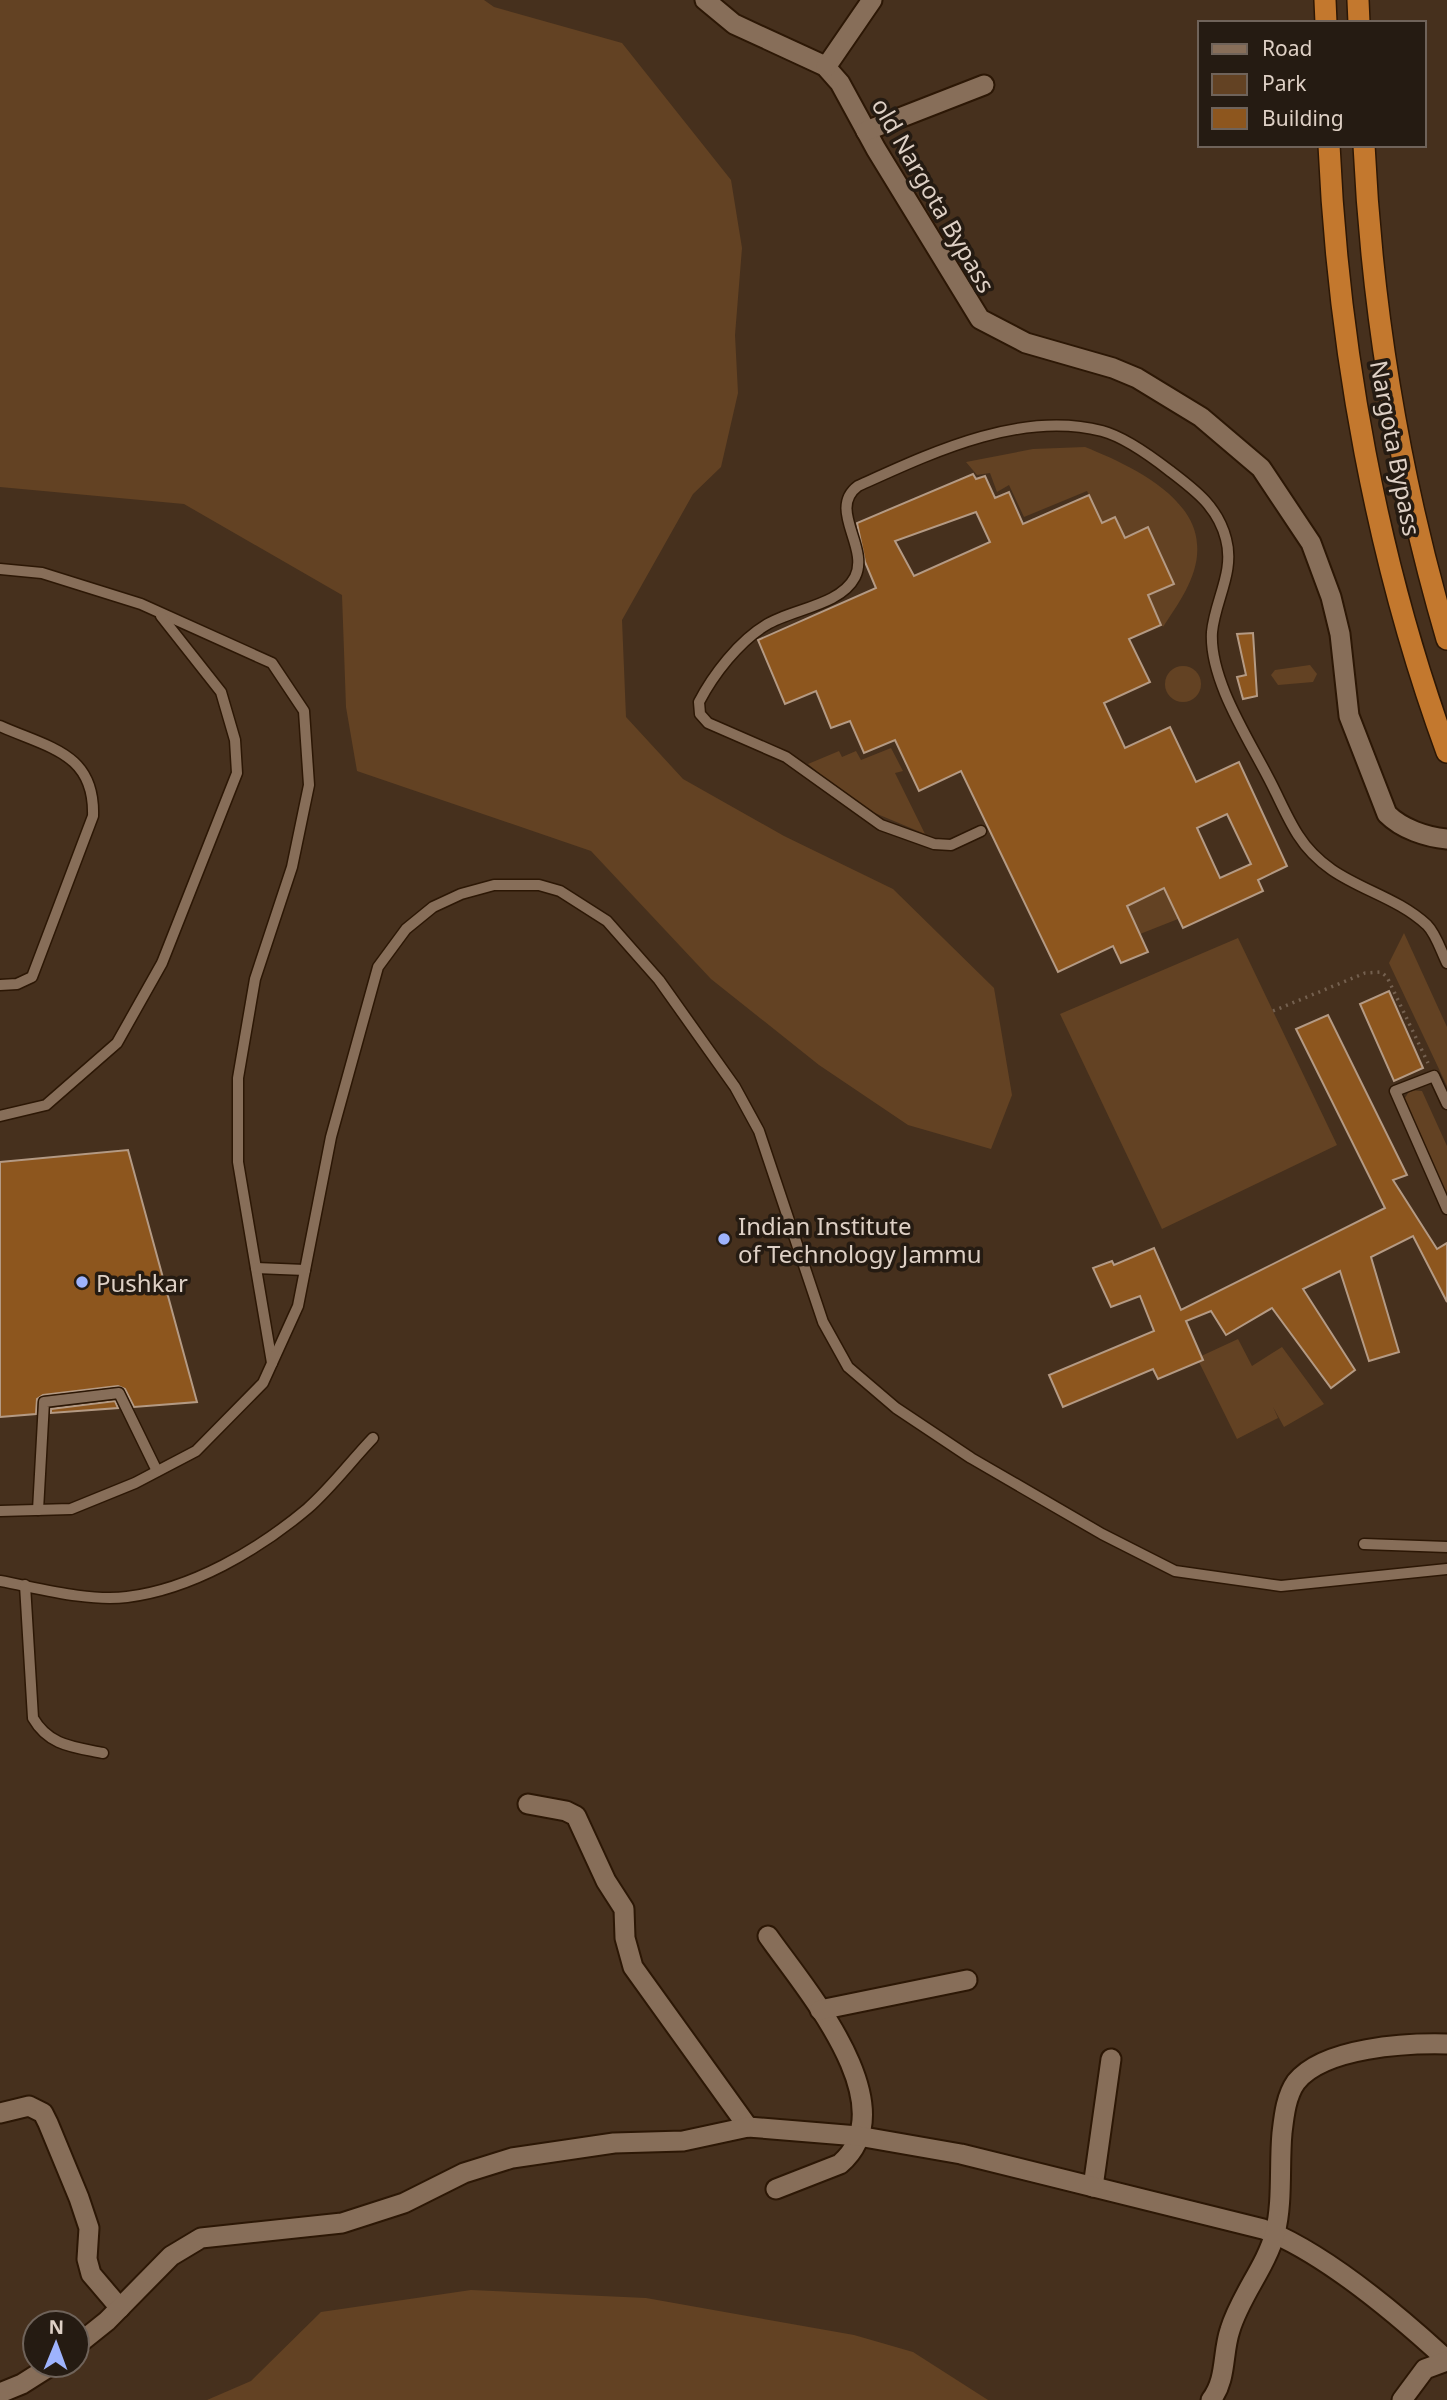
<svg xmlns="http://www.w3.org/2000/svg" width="1447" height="2400" viewBox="0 0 1447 2400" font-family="'Noto Sans',sans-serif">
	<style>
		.green { fill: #634223 }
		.building { fill: #8d561e; stroke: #b49a84; stroke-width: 2; fill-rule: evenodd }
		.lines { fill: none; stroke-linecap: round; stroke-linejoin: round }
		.lane-casing { stroke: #2c1705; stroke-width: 13 }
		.street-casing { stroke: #2c1705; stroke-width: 23 }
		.highway-casing { stroke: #2c1705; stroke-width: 24 }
		.path { stroke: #74604f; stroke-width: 3.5; stroke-dasharray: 2 5; stroke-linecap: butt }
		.lane { stroke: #876e59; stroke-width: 10 }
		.street { stroke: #876e59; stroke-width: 19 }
		.highway { stroke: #c3782e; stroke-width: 21 }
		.poi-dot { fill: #9eb3fd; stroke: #251b12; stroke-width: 2.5 }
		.labels { text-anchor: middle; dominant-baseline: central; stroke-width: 7; stroke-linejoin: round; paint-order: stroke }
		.street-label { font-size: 24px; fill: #ded0c5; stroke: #251b12 }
		.poi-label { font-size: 24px; fill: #ded0c5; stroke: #251b12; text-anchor: start }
	</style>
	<rect width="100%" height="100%" fill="#46301d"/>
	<!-- green -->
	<g class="green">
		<polygon points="0,0 484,0 494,7 622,43 731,180 742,248 735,335 738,393 721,467 693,494 622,620 626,717 683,779 784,836 893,889 994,988 1012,1095 991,1149 908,1125 819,1065 711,979 591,851 357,771 346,707 342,595 184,504 0,487"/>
		<path d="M1085,447C1125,463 1194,494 1197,544C1200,574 1179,603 1163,627L1148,595L1173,584L1148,527L1125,538L1115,517L1102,523L1087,491L1024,517L1009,485L997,492L990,473L977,475L966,462L1033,449Z"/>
		<polygon points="1310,665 1317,674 1313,682 1278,685 1271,675 1275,670"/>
		<circle cx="1183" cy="684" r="18"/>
		<polygon points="891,748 903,771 895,773 925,834 858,806 808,764 839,751 842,757 856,751 861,760"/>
		<polygon points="1164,888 1178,919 1140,934 1127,906"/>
		<polygon points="1404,933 1447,1027 1447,1086 1389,963"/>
		<polygon points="1238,938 1337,1145 1162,1229 1060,1014"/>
		<polygon points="1410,1090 1422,1091 1447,1146 1447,1198 1403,1101"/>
		<polygon points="1238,1339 1252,1366 1282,1347 1324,1404 1284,1427 1273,1407 1278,1418 1237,1439 1197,1358"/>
		<polygon points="471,2290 646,2298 854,2335 913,2352 988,2400 207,2400 251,2381 321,2312"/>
	</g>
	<!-- building -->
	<g class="building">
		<path d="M973,474L976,479L985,476L995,498L1009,492L1023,524L1089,495L1102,523L1115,517L1125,538L1148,527L1174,584L1148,595L1161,625L1129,639L1150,682L1104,703L1125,748L1170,727L1196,782L1239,762L1287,866L1258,880L1263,891L1183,928L1164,888L1127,906L1148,952L1121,963L1113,946L1058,972L961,771L919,791L895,740L864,753L850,721L831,728L816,691L785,704L758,640L876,588L865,562L857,523ZM976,512L990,542L914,576L895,541ZM1227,814L1251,864L1220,878L1197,828Z"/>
		<polygon points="1253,633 1257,696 1243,699 1237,677 1246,675 1237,634"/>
		<polygon points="1389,991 1423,1068 1394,1081 1360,1004"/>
		<polygon points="1328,1015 1407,1175 1393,1180 1437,1249 1447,1243 1447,1302 1413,1236 1371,1257 1399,1352 1369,1361 1340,1271 1303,1289 1355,1370 1331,1388 1272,1308 1226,1335 1211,1311 1186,1321 1203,1360 1158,1379 1153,1369 1063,1407 1049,1375 1154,1331 1140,1296 1111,1307 1093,1268 1112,1261 1114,1265 1154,1248 1181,1310 1385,1208 1296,1029"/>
		<polygon points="128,1150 197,1402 134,1407 125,1389 118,1386 43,1395 37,1399 36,1414 0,1417 0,1162"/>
		<polygon points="115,1401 118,1408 51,1413 51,1409"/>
	</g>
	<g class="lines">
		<!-- lane casing -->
		<g class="lane-casing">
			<g id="lane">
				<polyline points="0,569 42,573 141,604 272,663 304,711 309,785 292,867 255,979 238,1078 238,1162 272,1363"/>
				<path d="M0,726C49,748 95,753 93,816L32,977L17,984L0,985"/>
				<path d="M981,831L951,845L934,844L881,825L786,757L708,723L700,714L699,702C713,675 739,641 766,625C791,609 840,606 855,577C870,547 827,509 858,486C931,453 1020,410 1102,431C1125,437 1152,457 1170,471C1195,490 1218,507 1226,539C1235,572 1215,600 1212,632C1209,679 1248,738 1269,779C1279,798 1287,818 1298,835C1331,887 1387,888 1427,925C1436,934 1441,951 1447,963"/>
				<polyline points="1447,1104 1434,1076 1395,1091 1447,1209"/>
				<polyline points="0,1116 46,1105 117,1043 162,963 237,773 235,740 221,692 161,616"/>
				<polyline points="256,1268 305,1270"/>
				<polyline points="38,1510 44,1402 119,1393 157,1471"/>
				<polyline points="0,1511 71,1509 135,1483 196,1451 263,1383 298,1306 331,1137 378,967 406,929 433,907 461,894 494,885 539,885 560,891 607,921 659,980 735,1087 759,1131 823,1322 848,1367 896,1408 971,1458 1102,1534 1175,1571 1281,1586 1447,1569"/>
				<polyline points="1364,1544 1447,1547"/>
				<path d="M0,1581C38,1588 89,1602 127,1597C192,1589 258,1550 307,1509C331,1488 351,1461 373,1438"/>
				<path d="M25,1585L33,1718C49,1746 74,1747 103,1753"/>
			</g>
		</g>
		<!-- street casing -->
		<g class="street-casing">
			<g id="street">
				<path d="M705,0L734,24L825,66L840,83L876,149L980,319L1026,343L1113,368L1137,378L1201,417L1261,468L1311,543L1331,597L1340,634L1349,716L1387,814C1402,829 1426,837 1447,839"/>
				<polyline points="826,67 872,0"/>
				<polyline points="866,131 984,85"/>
				<polyline points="528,1804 566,1811 576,1816 606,1881 624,1909 625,1938 633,1967 748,2127"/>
				<path d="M768,1936C803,1986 908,2106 840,2164L776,2189"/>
				<polyline points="820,2010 967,1980"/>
				<polyline points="0,2113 29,2106 43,2113 48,2123 79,2198 89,2228 87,2259 91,2274 120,2308"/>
				<polyline points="1093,2187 1111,2059"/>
				<path d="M77,2345L107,2321L171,2256L201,2238L342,2223L404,2203L464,2173L512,2158L614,2143L683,2141L748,2127L858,2136L961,2154L1263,2229C1325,2253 1398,2315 1447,2360"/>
				<polyline points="0,2393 22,2384 52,2365"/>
				<path d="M1211,2400C1227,2379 1222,2354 1230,2330C1240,2296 1266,2267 1275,2233C1283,2202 1279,2165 1282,2133C1284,2116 1286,2096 1296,2082C1324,2047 1407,2043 1447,2044"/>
				<polyline points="1402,2400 1425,2369 1447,2361"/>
			</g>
		</g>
		<!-- highway casing -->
		<g class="highway-casing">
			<g id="highway">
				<polyline points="1325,0 1326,23"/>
				<polyline points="1358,0 1359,23"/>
				<path d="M1329,145C1338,347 1377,562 1447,752"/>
				<path d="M1364,145C1372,312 1400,479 1447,639"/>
			</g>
		</g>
		<!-- path -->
		<polyline class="path" points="1273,1011 1365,973 1381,972 1387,977 1428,1063"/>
		<!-- lane -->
		<use href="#lane" class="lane"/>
		<!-- street -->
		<use href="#street" class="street"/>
		<!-- highway -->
		<use href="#highway" class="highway"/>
	</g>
	<!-- markers -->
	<g class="poi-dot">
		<circle cx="724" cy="1239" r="7"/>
		<circle cx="82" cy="1282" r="7"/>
	</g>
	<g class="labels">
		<!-- street labels -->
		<g class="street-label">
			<text transform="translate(934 195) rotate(60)">old Nargota Bypass</text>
			<text transform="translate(1396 448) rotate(79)">Nargota Bypass</text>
		</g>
		<!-- poi labels -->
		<g class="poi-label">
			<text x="738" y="1225">Indian Institute<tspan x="738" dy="28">of Technology Jammu</tspan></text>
			<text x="96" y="1282">Pushkar</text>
		</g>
	</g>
	<!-- legend -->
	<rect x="1198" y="21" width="228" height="126" fill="#251b12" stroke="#6f635a" stroke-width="2"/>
	<rect x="1212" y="44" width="35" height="10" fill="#876e59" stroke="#6f635a" stroke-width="2"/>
	<text x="1262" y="56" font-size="21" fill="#ded0c5">Road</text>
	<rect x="1212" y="74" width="35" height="21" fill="#634223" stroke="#6f635a" stroke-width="2"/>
	<text x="1262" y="91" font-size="21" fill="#ded0c5">Park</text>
	<rect x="1212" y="108" width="35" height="21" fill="#8d561e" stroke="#6f635a" stroke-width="2"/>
	<text x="1262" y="126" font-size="21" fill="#ded0c5">Building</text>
	<!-- north arrow -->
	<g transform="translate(56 2344) rotate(1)"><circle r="33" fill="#251b12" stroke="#6f635a" stroke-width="2"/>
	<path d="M0-5L12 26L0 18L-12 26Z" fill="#9eb3fd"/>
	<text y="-10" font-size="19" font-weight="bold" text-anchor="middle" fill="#ded0c5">N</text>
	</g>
</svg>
